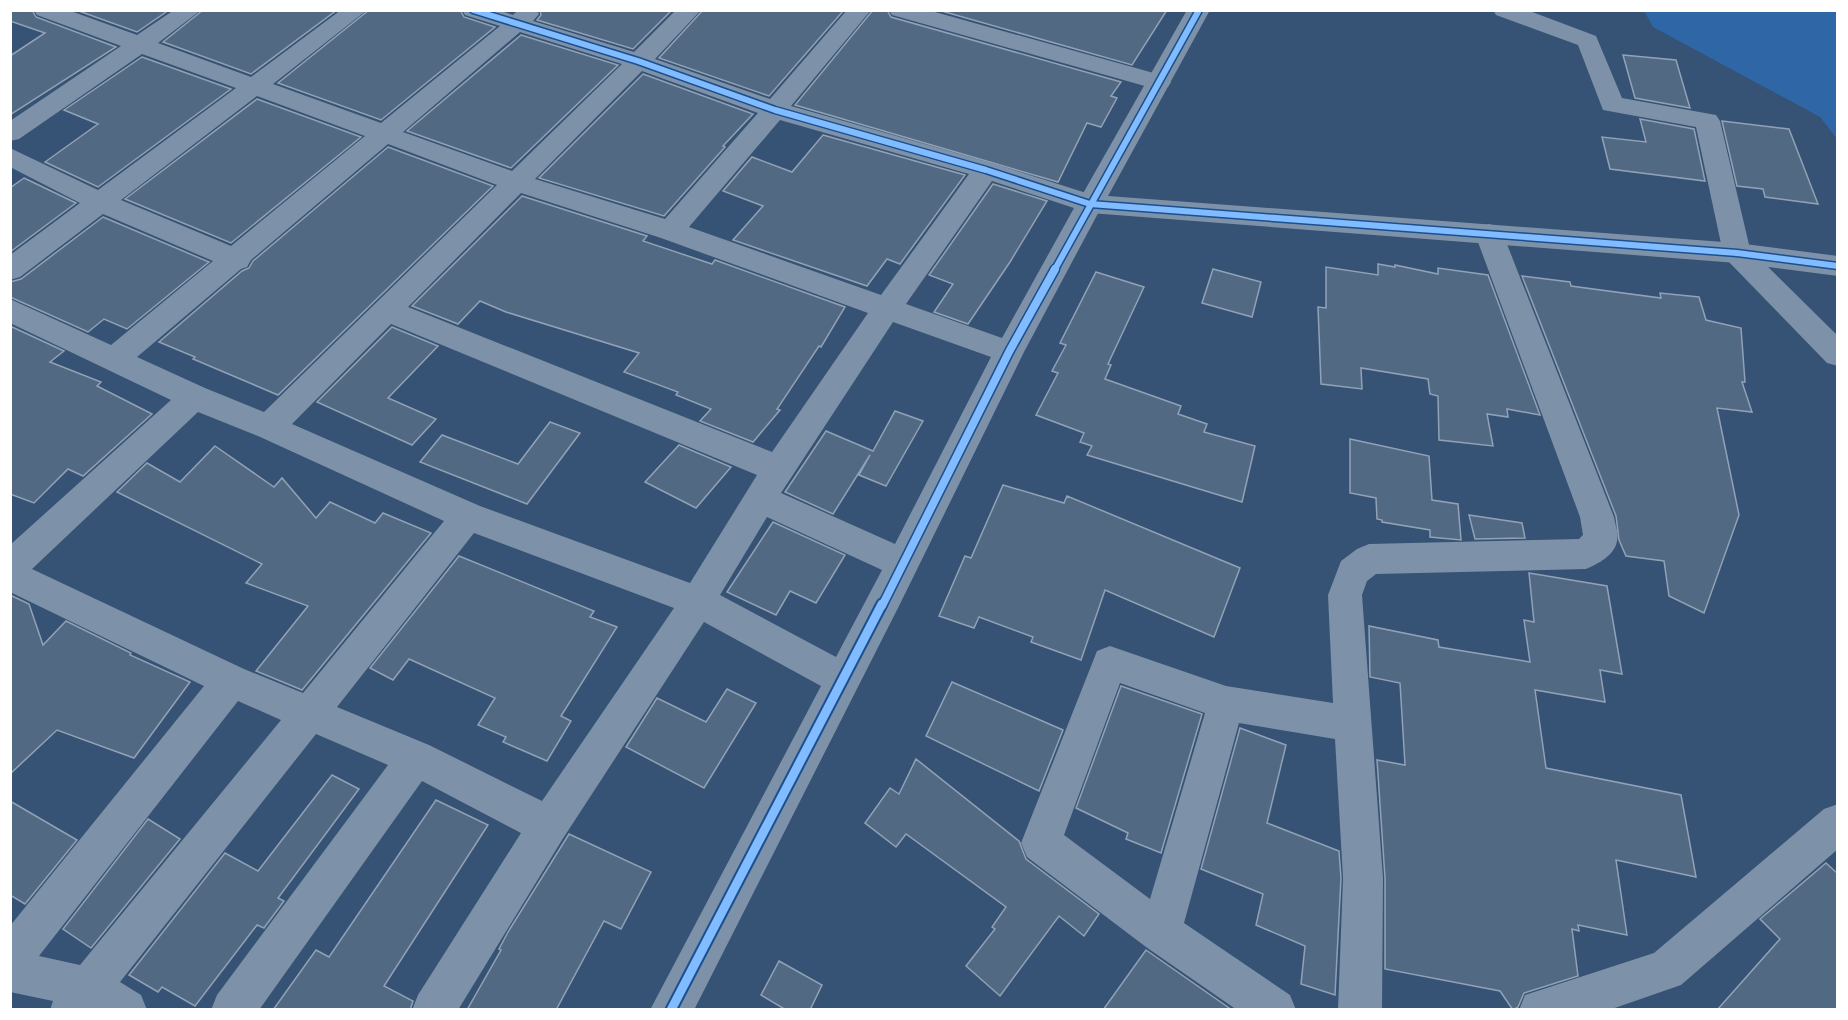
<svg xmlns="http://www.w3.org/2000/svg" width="1848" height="1020" viewBox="0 0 1848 1020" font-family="Karla,sans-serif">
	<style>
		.green { fill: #2f66a5 }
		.building { fill: #526984; stroke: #92a2b6; stroke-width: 1.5 }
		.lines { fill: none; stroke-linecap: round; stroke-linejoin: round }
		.minor { fill: #7d92a8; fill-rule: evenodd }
		.tertiary { fill: #7d92a8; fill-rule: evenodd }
		.cycleway-far2-casing { stroke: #1b4f8f; stroke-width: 9 }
		.cycleway-far1-casing { stroke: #1b4f8f; stroke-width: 11 }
		.cycleway-casing { stroke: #1b4f8f; stroke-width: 13 }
		.cycleway-far2 { stroke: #80bcff; stroke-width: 6 }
		.cycleway-far1 { stroke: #80bcff; stroke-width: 8 }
		.cycleway { stroke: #80bcff; stroke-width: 9 }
	</style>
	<rect width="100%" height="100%" fill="#365274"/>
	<!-- green -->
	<polygon class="green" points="1644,11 1837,11 1837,139 1820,117 1653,27"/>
	<!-- building -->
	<g class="building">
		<polygon points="10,10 32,10 36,17 116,47 10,115 10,56 45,33 10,21"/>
		<polygon points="76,10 169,10 137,32"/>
		<polygon points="203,10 337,10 251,74 163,42"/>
		<polygon points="369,10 460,10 464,17 495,27 381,120 278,83"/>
		<polygon points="540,10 672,10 633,49 537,20 541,15"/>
		<polygon points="703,10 844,10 769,96 659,58"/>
		<polygon points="873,10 887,10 891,17 1121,82 1111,96 1117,98 1101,127 1087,123 1058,182 795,105"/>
		<polygon points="938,10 1167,10 1132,65"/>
		<polygon points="521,35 618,65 511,168 407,131"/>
		<polygon points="1623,55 1676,60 1690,108 1635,98"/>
		<polygon points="142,57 231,89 98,187 45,162 98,124 64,110"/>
		<polygon points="643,74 753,114 723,146 725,147 664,216 539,178"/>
		<polygon points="257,99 361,137 231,243 125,199"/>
		<polygon points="1640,119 1694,129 1705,181 1610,169 1602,137 1646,142"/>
		<polygon points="1722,121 1789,129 1818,204 1765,197 1763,189 1737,186"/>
		<polygon points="823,135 965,175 900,264 887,259 867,286 733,240 763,206 723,191 752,157 792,172"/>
		<polygon points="388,147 493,186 278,395 193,359 195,357 159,342 242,271 249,268 253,261"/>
		<polygon points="24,178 76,203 10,252 10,188"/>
		<polygon points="993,184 1047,201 1010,262 968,324 934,312 953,284 929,275"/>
		<polygon points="522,196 647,236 643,241 712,264 715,260 845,307 821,347 819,346 777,409 780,410 753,442 700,421 711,409 676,395 678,392 624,372 639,353 506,312 480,301 458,324 412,306"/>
		<polygon points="103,217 209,262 127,329 104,319 88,332 10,297 10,282 21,279"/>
		<polygon points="1378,264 1395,267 1395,265 1438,274 1438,268 1488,275 1540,415 1507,409 1508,417 1487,414 1493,446 1439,440 1438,396 1430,394 1428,379 1361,368 1362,389 1321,384 1318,307 1326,308 1326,267 1378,275"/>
		<polygon points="1213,269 1261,282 1252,317 1202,303"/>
		<polygon points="1096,272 1144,287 1108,364 1111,365 1105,379 1181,406 1178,414 1207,424 1204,432 1255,446 1242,502 1087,455 1092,446 1080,442 1084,433 1036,415 1058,373 1052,371 1066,345 1060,343"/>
		<polygon points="1522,276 1570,282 1571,286 1661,298 1660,293 1699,297 1706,320 1741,328 1745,382 1742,382 1752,412 1717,408 1739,515 1704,613 1669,596 1664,561 1626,556 1619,540 1616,516"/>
		<polygon points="10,326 64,351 50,362 101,382 97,386 152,414 83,476 68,469 34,503 10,494"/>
		<polygon points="392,327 438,346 388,398 436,419 412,445 317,402"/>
		<polygon points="895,411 923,421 886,486 859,475 870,455 833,514 785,492 826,431 873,451"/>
		<polygon points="550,422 580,433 527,504 420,462 442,435 518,464"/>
		<polygon points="1350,439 1429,456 1432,500 1458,504 1461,540 1430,537 1430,530 1382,522 1382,520 1377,519 1376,498 1350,493"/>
		<polygon points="679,445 731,467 696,508 645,482"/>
		<polygon points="215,446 274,487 282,478 316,518 330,502 375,523 383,513 431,533 302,690 256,671 308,606 246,583 262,564 117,492 147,463 180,482"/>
		<polygon points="1003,485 1064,503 1067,496 1240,568 1214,637 1105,590 1081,660 1031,642 1033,637 979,617 974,628 939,616 965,556 971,558"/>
		<polygon points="1469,515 1522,523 1525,538 1475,539"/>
		<polygon points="773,522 845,555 816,603 790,591 776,615 727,592"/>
		<polygon points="459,556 594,611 590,617 617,627 561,716 571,721 547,761 503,742 506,737 478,725 495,698 409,659 393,680 370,668"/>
		<polygon points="1529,573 1607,586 1622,674 1600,670 1605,702 1535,690 1546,768 1681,795 1696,877 1616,860 1627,935 1578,925 1579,931 1572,929 1578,976 1524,993 1518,1007 1513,1010 1500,991 1385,969 1385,878 1377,760 1405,765 1400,683 1370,677 1369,626 1438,640 1439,647 1530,662 1524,620 1534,622"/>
		<polygon points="10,595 29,604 43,645 66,621 131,653 130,655 190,682 134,758 57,730 10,774"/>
		<polygon points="952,682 1063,730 1039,791 926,736"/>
		<polygon points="1121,686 1202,714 1161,853 1126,839 1128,833 1076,808"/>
		<polygon points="727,689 756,703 704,788 626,747 657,698 706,722"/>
		<polygon points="1240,728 1286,745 1267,823 1339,851 1341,878 1335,995 1301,984 1305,946 1256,925 1263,894 1201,869"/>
		<polygon points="916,759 1019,841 1026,859 1099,914 1084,936 1059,916 1000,996 966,966 995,929 992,927 1006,907 906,834 896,847 865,823 890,788 899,794"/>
		<polygon points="332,775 359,789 278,898 284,901 264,928 257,925 195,1006 162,987 158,992 129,975 225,853 258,871"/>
		<polygon points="436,800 488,825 384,986 413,1001 410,1010 273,1010 316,950 329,957"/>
		<polygon points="10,801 77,840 25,904 10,895"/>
		<polygon points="148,819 180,839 91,948 63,929"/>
		<polygon points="569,834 651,872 621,929 604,921 556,1010 467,1010 501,950 499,949 508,932"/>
		<polygon points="1826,863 1838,874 1838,1010 1717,1010 1780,939 1760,919"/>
		<polygon points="1146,950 1232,1010 1103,1010"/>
		<polygon points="779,961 822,985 810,1010 786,1010 761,995"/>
	</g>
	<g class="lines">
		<!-- minor -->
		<g class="minor">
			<path d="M34,10H68L137,35L174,10H201L158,43L251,77L341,10H367L273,84L381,123L500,26L465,15L462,10H499L513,15L518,10H537L539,14L533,21L634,52L676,10H701L655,59L770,99L847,10H871L791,106L995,164L1099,197L1103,204L1024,352L898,608L694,1010H650L821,686L704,622L562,840L458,1010H412L418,995L521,833L422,781L259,1010H211L217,995L388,765L316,734L120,982L141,995L147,1010H50L53,1001L10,992V926L204,686L10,592V545L171,400L10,323V299L111,345L213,261L103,214L20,277L10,280V255L80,203L10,167V148L98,190L236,88L142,54L19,139L10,141V121L121,46L37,15ZM520,32L622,64L512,171L403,132ZM642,71L758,113L665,219L535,179ZM257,96L365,136L231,246L121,200ZM780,120L969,174L881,295L689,227ZM388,144L497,185L264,412L205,388L137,357L241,269L247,267L251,260ZM992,181L1074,208L1002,338L906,304ZM521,193L661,238L868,313L772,452L408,307ZM893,322L991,357L895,544L781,493ZM391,324L757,475L690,583L480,506L292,424ZM198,412L258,436L444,521L303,693L244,669L32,569ZM767,517L882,570L836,657L720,595ZM474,533L674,608L542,801L429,745L337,707ZM238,701L281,720L80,965L39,956Z"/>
			<polygon points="889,10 928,10 1168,77 1171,82 1168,87 1159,90 892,15"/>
			<polygon points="1493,10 1527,10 1596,36 1622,98 1716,115 1720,121 1750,249 1838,336 1838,366 1827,363 1727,260 1723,253 1696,127 1603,110 1578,45 1496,15"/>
			<path d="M1489,224L1499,227L1503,234L1614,517C1615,524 1619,534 1617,541C1615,555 1598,564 1586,569L1376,574L1367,581L1362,595L1383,878L1382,1010H1338L1343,878L1335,739L1239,723L1184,923L1290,995L1296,1010H1237L1146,947L1027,857L1021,843L1097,651L1110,646L1226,686L1333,703L1328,595L1341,561L1357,549L1369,544L1579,539L1583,535L1580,517L1475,234L1479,227ZM1120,683L1205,713L1150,899L1064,835Z"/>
			<polygon points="1838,804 1838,849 1681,985 1609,1010 1519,1010 1525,995 1654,953 1824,809"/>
		</g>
		<!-- tertiary -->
		<polygon class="tertiary" points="1187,10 1210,10 1108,196 1737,243 1838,256 1838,276 1737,263 1090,213 1081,211 1077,204"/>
		<!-- cycleway-far2 casing -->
		<g class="cycleway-far2-casing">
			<g id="cycleway-far2">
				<polyline points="473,10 638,61 775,110 986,170 1090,204 1737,253 1838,266"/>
				<polyline points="1054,271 1199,10"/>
			</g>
		</g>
		<!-- cycleway-far1 casing -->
		<g class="cycleway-far1-casing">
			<polyline id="cycleway-far1" points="882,606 1009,352 1055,269"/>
		</g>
		<!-- cycleway casing -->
		<g class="cycleway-casing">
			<polyline id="cycleway" points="671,1010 882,604"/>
		</g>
		<!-- cycleway-far2 -->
		<use href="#cycleway-far2" class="cycleway-far2"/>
		<!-- cycleway-far1 -->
		<use href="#cycleway-far1" class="cycleway-far1"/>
		<!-- cycleway -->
		<use href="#cycleway" class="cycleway"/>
	</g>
	<!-- border -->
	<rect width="1848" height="1020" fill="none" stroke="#ffffff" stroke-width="24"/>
</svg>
